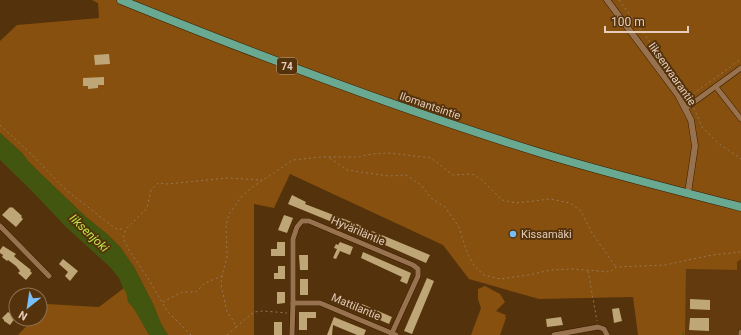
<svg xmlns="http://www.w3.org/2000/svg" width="741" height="335" viewBox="0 0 741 335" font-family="Roboto,sans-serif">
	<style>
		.built { fill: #623a0d }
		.green { fill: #87500e }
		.water { fill: #43560f }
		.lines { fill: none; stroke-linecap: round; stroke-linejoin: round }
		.stream { stroke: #43560f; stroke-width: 1.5 }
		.building { fill: #bea676 }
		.minor-casing { stroke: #341b00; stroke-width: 6 }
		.tertiary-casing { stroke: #341b00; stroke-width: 7 }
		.primary-casing { stroke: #341b00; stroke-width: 9 }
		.path { stroke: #94785a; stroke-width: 1; stroke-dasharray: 2 3; stroke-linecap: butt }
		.minor { stroke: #98724e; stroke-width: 5 }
		.tertiary { stroke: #98724e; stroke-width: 6 }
		.primary { stroke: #6aa991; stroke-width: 8 }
		.poi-dot { fill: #78bff7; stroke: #54320c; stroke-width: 1.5 }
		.labels { text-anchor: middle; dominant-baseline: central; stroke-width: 4; stroke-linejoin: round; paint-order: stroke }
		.shield { fill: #54320c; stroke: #b99f86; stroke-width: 1 }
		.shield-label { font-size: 10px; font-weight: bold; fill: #e4cebb }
		.street-label { font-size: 11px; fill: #e4cebb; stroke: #54320c }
		.poi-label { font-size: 11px; fill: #e4cebb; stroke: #54320c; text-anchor: start }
		.water-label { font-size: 12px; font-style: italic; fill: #bce945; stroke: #54320c }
	</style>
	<rect width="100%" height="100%" fill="#54320c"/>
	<!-- built -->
	<polygon class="built" points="737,259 741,259 741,335 685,335 685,269 737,270"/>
	<!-- green -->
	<g class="green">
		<polygon points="92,0 741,0 741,259 737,262 737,270 686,269 685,335 638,335 633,297 539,299 469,279 443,245 290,174 274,208 254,204 254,335 168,335 161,324 153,304 134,267 120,247 107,234 87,218 42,175 28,161 22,153 0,133 0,41 17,25 99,18 98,3"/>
		<polygon points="485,286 500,294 505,302 496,311 506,315 505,317 506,318 500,335 471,335 481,308 478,299 478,289"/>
		<polygon points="124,288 150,335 18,335 33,319 40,319 40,312 47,304 99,307"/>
	</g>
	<!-- water -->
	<polygon class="water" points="0,133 22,153 28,161 42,175 87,218 107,234 120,247 134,267 153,304 161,324 168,335 149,335 134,309 128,302 126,292 123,288 119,278 110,267 66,227 31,190 0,160"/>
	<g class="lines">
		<!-- stream -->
		<polyline class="stream" points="683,335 683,333"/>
	</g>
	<!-- building -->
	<g class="building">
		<polygon points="109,54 110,64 95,65 94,55"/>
		<polygon points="104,77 104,85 98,85 98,88 88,89 88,86 83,86 83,78"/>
		<polygon points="292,195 306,202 305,204 362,226 359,233 288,204"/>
		<polygon points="10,207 11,208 12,207 22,216 21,217 23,219 16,227 2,215"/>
		<polygon points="284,215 293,218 287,233 278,230"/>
		<polygon points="372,231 430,255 426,263 369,238"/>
		<polygon points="277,242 285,242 285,256 271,256 271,249 277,249"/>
		<polygon points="340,242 353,247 350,255 340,251 336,259 333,258 337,249 334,248 336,244 338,245"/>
		<polygon points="3,246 16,254 14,256 16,258 31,270 30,271 32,273 26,280 18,273 20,271 16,266 8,260 7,261 2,257 3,255 0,253 0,250"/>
		<polygon points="363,252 411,273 407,284 400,281 402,277 361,258"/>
		<polygon points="299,255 308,255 308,270 300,270"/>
		<polygon points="63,259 78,271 70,281 65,276 68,272 59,264"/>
		<polygon points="278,266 285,266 285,279 274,279 274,273 278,273"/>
		<polygon points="427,278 434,281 412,334 404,331"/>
		<rect x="300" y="279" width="8" height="16"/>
		<polygon points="277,292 285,292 285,303 277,304"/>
		<polygon points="690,299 710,300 710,310 690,309"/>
		<polygon points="362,304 392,317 389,324 359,311"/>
		<polygon points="619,308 622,321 614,323 612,309"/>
		<polygon points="8,312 16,317 10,325 4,321 4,320 2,318"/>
		<polygon points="299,312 316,312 316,318 307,318 307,330 299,330"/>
		<polygon points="334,317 366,330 364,335 357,335 333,325 332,335 327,335"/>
		<polygon points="561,317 563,325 547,327 546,319"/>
		<polygon points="690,318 709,318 709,331 689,330"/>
		<rect x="274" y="322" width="8" height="13"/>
	</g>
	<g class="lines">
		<!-- minor casing -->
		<g class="minor-casing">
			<g id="minor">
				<polyline points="716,87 741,119"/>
				<polyline points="686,108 741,68"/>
				<polyline points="0,226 49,276"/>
				<polyline points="293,303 293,239 297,227 302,221 309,221 413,265 418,269 418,276 392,333"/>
				<polyline points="292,335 293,303 320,303 396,335"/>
				<polyline points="554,335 598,327 604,329 607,335"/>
				<polyline points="741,335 741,332"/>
			</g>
		</g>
		<!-- tertiary casing -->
		<g class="tertiary-casing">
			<polyline id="tertiary" points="607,0 678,95 691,120 695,146 688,193"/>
		</g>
		<!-- primary casing -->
		<g class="primary-casing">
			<path id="primary" d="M121,0C259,56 398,109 541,153C607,173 674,190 741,207"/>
		</g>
		<!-- path -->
		<g class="path">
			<polyline points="619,0 684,88 689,98"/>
			<polyline points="689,97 741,59"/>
			<polyline points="694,108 702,127 718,143 741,159"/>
			<polyline points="0,125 30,153 66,190 116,229 125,229"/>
			<polyline points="330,158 347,170 389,176 406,175 421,185 431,198 445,207 459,227 466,250 474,266 484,275 500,279 528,275 551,270 574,269 610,272 616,267 665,265 712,255 741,252"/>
			<polyline points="588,271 597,321"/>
			<polyline points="163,302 182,292 196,292 205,283 222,276"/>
			<polyline points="236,327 254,312 263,311 287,313"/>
			<polyline points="191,335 167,311 151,283 129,250 123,238 126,229 147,208 151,190 158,183 167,184 228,178 262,180"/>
			<polyline points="227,335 236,327 233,320 227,312 221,284 222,276 227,257 226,225 229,214 242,196 254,186 293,160 321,157 358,157 372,154 390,153 431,158 453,175 472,174 482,180 502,200 516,203 550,199 570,203 581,211 592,233 616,267"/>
		</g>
		<!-- minor -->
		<use href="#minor" class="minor"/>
		<!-- tertiary -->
		<use href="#tertiary" class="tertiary"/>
		<!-- primary -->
		<use href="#primary" class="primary"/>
	</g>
	<!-- markers -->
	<circle class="poi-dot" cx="513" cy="234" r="4"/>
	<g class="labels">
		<!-- shield labels -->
		<rect class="shield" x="277" y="58" width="20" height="16" rx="3"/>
		<g class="shield-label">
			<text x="287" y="66">74</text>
		</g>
		<!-- street labels -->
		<g class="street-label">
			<text transform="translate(672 74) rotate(55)">Iiksenvaarantie</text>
			<text transform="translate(430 106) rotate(19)">Ilomantsintie</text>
			<text transform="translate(358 231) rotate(23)">Hyväriläntie</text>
			<text transform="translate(356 307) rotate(23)">Mattilantie</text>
		</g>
		<!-- poi labels -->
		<g class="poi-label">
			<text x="521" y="234">Kissamäki</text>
		</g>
		<!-- water labels -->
		<g class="water-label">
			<text transform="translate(89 233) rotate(44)">Iiksenjoki</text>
		</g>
	</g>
	<!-- north arrow -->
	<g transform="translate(28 307) rotate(210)"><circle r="19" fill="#54320c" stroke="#8e7052"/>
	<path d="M0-3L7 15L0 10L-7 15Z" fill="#78bff7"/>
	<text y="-6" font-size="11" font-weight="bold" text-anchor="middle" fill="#e4cebb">N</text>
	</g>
	<!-- scale -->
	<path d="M605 26v6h83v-6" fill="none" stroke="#e4cebb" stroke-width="2"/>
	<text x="611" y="26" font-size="12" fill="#e4cebb" stroke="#54320c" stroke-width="3" paint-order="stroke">100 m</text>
</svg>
